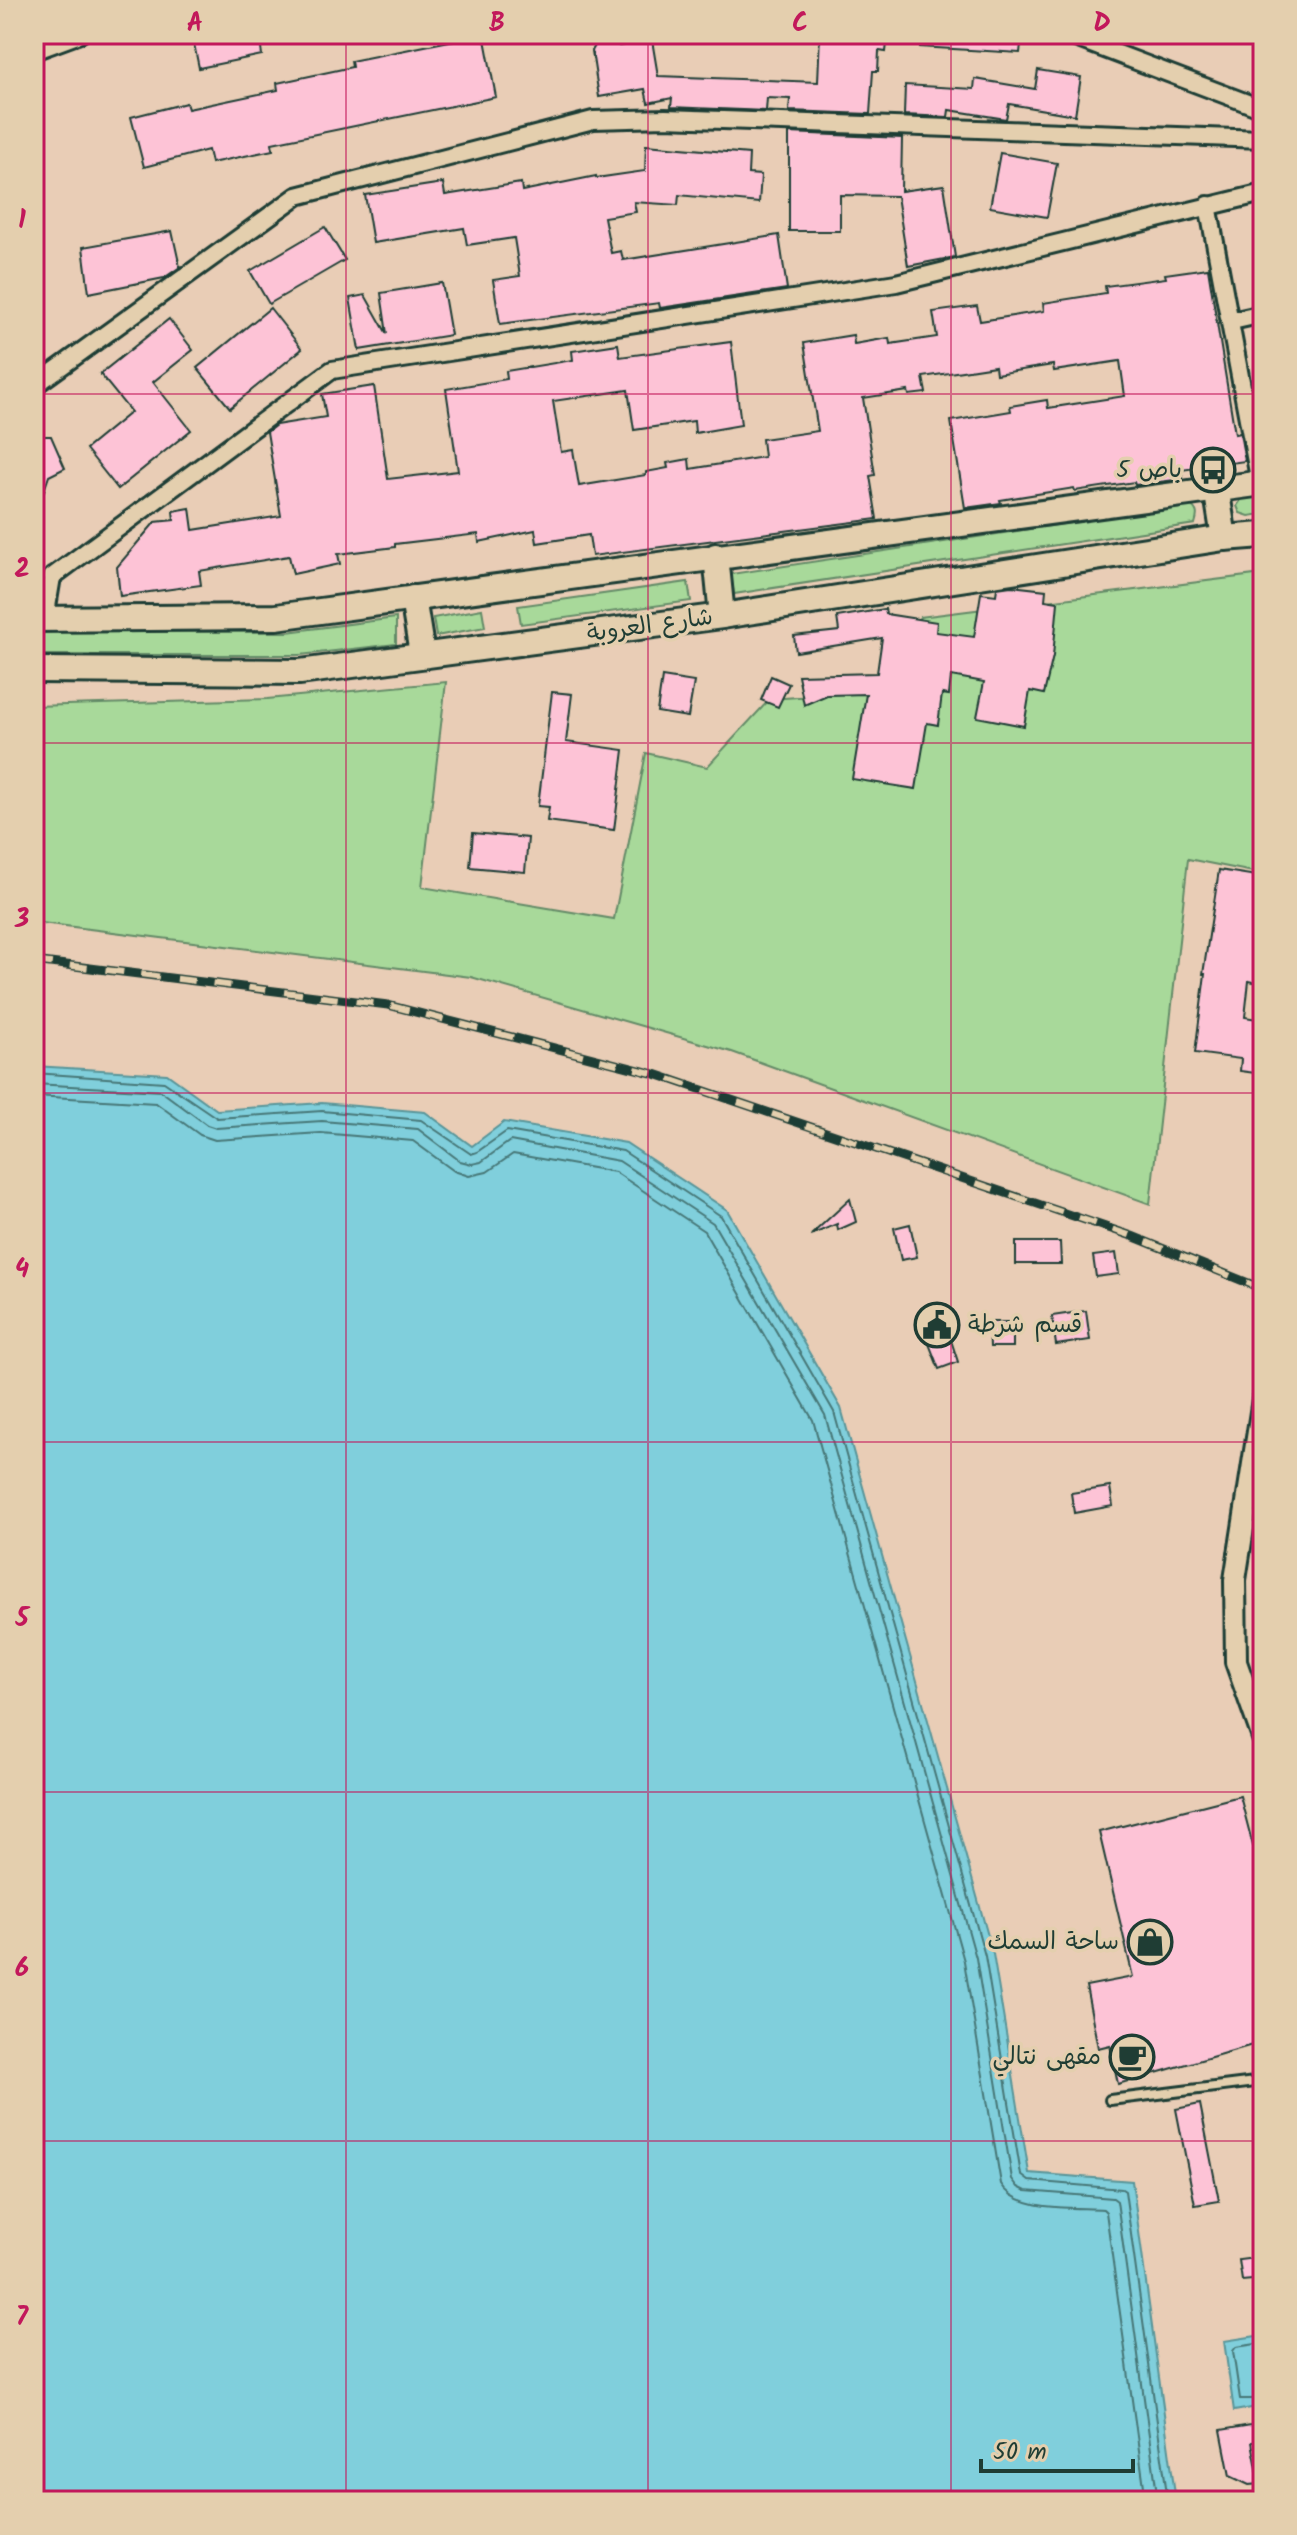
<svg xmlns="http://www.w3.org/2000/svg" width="1297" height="2535" viewBox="0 0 1297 2535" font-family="Kalam,'Playpen Sans Arabic',sans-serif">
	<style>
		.green { fill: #a8d99a; stroke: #648b67; stroke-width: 2 }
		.water { fill: #80cfdc; stroke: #599599; stroke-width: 2 }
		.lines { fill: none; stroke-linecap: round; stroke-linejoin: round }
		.shore { stroke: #467777; stroke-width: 2 }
		.building { fill: #fdc3d6; stroke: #1f3d34; stroke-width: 2 }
		.service-casing { stroke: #1f3d34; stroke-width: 14 }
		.minor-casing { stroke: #1f3d34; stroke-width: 22 }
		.tertiary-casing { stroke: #1f3d34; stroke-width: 26 }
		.primary-casing { stroke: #1f3d34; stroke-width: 30 }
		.service { stroke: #e4cfae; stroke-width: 8 }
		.minor { stroke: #e4cfae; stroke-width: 16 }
		.tertiary { stroke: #e4cfae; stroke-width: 20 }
		.primary { stroke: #e4cfae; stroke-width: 24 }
		.rail-casing { stroke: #1f3d34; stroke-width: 9 }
		.rail { stroke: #e4cfae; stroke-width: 6; stroke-dasharray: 18; stroke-linecap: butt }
		.grid { fill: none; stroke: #c2185b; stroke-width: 2; stroke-opacity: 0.55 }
		.labels { text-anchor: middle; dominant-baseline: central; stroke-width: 7; stroke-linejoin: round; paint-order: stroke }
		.poi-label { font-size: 24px; fill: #1f3d34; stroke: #e4cfae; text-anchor: end }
		.street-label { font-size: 24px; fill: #1f3d34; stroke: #e4cfae }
		.neatline { fill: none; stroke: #c2185b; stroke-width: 3 }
		.grid-label { font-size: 26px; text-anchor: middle; font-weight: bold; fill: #c2185b }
	</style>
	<rect width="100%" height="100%" fill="#e9cdb6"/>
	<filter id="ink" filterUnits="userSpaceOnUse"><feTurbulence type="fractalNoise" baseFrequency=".0125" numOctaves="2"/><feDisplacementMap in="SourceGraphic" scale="16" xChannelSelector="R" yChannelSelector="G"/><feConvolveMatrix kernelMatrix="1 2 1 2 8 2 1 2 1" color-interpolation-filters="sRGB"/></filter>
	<g filter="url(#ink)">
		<!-- green -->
		<g class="green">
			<polygon points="1263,495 1263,514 1249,516 1240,513 1237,506 1243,497"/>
			<path d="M1190,505C1198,510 1198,515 1195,524L734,594L731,574Z"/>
			<polygon points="1263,574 1263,874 1188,859 1150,1204 732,1052 471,977 34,922 34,706 267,699 446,682 422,887 614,919 646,753 707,767 770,699 868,692 920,617"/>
			<polygon points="688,582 691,601 521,624 518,606"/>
			<polygon points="482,609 485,627 436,636 433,618"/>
			<polygon points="396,618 396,644 300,655 34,655 34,631 287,632"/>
		</g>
		<!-- water -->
		<g class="water">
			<polygon points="34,1066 167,1074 217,1110 322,1103 425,1112 472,1146 504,1122 626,1143 727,1210 841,1408 993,1954 1029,2173 1132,2181 1176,2501 34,2501"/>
			<polygon points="1263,2335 1263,2406 1234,2411 1224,2341"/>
		</g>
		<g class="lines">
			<!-- shore -->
			<g class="shore">
				<polyline points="34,1073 164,1082 217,1118 322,1111 421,1120 471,1154 477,1152 507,1131 623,1151 721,1216 834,1412 985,1956 1021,2175 1029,2181 1122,2189 1125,2191 1168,2501"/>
				<polyline points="34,1084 161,1091 207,1125 216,1128 322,1121 418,1129 460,1161 472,1164 481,1162 510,1141 619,1161 713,1223 825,1415 976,1958 1012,2179 1018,2187 1026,2191 1113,2198 1117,2201 1158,2501"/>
				<path d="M34,1096L156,1103L200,1135L215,1140L321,1133L413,1141L454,1171L469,1176L487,1172L513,1154L615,1172L704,1231L813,1420L964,1961L1001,2184C1017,2212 1073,2207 1103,2209L1106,2212L1146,2501"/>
				<polyline points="1263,2343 1236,2347 1233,2351 1240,2399 1263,2399"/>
			</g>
		</g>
		<!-- building -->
		<g class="building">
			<polygon points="192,34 259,34 262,55 199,68"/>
			<polygon points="484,34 496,97 272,143 273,150 211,163 208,150 144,167 131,117 186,103 188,109 278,90 277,83 352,67 351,61"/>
			<polygon points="820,34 888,34 886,52 879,51 878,71 873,71 870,114 789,111 790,99 767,98 766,111 671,107 672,98 648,103 645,89 599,97 592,51 597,42 605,38 615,40 619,46 652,40 658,76 818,82"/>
			<polygon points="920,34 1022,35 1020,53 920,47"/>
			<polygon points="1038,70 1081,77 1075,115 1009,104 1006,119 949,110 948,117 904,115 905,85 974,89 975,79 1035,89"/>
			<polygon points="789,133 902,138 901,191 944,185 955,257 908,266 897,196 840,195 840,231 789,231"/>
			<polygon points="646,145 749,154 748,174 761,175 759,203 679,195 678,205 634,202 636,212 604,217 611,253 621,251 623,260 779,235 787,289 660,308 659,303 500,324 493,280 520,276 514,238 467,245 464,228 373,243 365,195 443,183 445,195 521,183 522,191 596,176 596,178 645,171"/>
			<polygon points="1000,153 1057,163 1047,217 990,207"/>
			<polygon points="325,227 345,260 269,304 250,271"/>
			<polygon points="172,231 180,267 164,278 89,293 83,247"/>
			<polygon points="1208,268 1235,434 1240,433 1245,461 1181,470 1183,479 1135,485 1134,482 1075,491 1074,488 1000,500 1001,503 965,508 951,421 1011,411 1010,406 1047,400 1048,408 1125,396 1120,361 1054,371 1053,365 996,374 995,366 923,377 926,393 909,395 908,391 863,398 875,475 870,476 877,519 592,556 589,535 537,543 535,530 479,542 478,534 395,544 395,547 338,554 340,564 293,574 289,556 199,571 201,585 120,596 117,567 155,522 174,520 173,511 190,508 193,530 281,516 267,432 276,425 326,417 322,394 374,386 388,479 458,471 446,389 507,379 506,371 573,360 572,351 618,344 620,357 731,342 741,425 695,433 694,421 634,430 628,390 553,401 561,452 573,450 579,486 646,475 646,472 668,468 667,463 689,459 690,469 764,457 762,439 818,431 804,343 853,335 854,344 889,338 890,344 937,337 933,312 977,306 980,321 1044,311 1043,303 1106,293 1105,286 1166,278 1165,274"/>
			<polygon points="442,283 451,335 359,350 350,298 365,295 387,334 381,293"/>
			<polygon points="270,308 302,349 230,408 197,368"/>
			<polygon points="169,319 193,350 153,382 191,430 118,489 86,449 131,412 100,374"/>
			<polygon points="44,436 51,436 65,468 49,476 37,511 34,510 34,441"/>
			<polygon points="1011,586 1046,590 1045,600 1058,602 1053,656 1044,694 1030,691 1024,726 977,717 984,682 951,676 949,695 942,694 938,725 927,723 916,789 852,779 866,694 827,695 804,705 798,675 877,673 882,638 796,652 794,636 839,631 837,617 885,609 886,614 937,622 936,632 974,637 981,593 996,595 997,588"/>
			<polygon points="771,676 789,684 778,707 761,700"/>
			<polygon points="662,677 694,682 688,717 657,712"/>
			<polygon points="552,692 572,694 566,742 624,750 614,830 547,821 549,807 538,806"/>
			<polygon points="473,833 528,838 525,872 470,867"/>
			<polygon points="1219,870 1263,877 1260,917 1263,918 1263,984 1249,981 1245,1017 1263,1020 1263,1074 1240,1071 1241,1059 1195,1053 1205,974 1203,974"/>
			<polygon points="850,1199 856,1222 838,1230 837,1224 811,1235"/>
			<polygon points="910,1224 917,1257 901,1260 894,1228"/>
			<polygon points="1016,1242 1060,1242 1061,1264 1016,1264"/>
			<polygon points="1116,1253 1119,1274 1096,1277 1093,1256"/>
			<polygon points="1086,1311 1090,1340 1056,1345 1052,1316"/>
			<polygon points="989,1322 1013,1322 1013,1347 990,1347"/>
			<polygon points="947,1328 958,1362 939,1369 926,1336"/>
			<polygon points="1110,1487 1113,1506 1074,1513 1071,1493"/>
			<polygon points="1240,1796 1263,1884 1263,2042 1118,2084 1110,2045 1098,2048 1086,1986 1133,1977 1099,1832"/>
			<polygon points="1200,2104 1219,2201 1195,2205 1176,2109"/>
			<polygon points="1263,2257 1263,2279 1242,2281 1239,2260"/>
			<polygon points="1263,2423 1263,2440 1252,2442 1260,2484 1249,2485 1230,2476 1221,2430"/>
		</g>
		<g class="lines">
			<!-- service casing -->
			<g class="service-casing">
				<polyline id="service" points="1110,2100 1263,2081"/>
			</g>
			<!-- minor casing -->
			<g class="minor-casing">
				<g id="minor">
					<polyline points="1065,34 1263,109"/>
					<polyline points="34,51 80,34"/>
					<polyline points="1208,205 1260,483"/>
					<polyline points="1232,321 1263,314"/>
					<polyline points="34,386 297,196 593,120 665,118 1263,139"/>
					<polyline points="45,619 52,577 332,370 896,283 1263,193"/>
				</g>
			</g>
			<!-- tertiary casing -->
			<g class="tertiary-casing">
				<polyline id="tertiary" points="1263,1399 1235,1580 1236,1662 1263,1738"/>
			</g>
			<!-- primary casing -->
			<g class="primary-casing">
				<g id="primary">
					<polyline points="1216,487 1224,538"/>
					<polyline points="716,556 722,616"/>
					<polyline points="413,598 422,654"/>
					<polyline points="34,619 276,617 1263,483"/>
					<polyline points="34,670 300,672 722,616 1224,538 1263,535"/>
				</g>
			</g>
			<!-- service -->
			<use href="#service" class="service"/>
			<!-- minor -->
			<use href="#minor" class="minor"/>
			<!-- tertiary -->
			<use href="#tertiary" class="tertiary"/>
			<!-- primary -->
			<use href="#primary" class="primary"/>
			<!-- rail casing -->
			<g class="rail-casing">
				<polyline id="rail" points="34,961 388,1005 655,1074 1132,1236 1263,1289"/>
			</g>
			<!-- rail -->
			<use href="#rail" class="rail"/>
		</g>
	</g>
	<!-- grid -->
	<path class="grid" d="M346,34V2501M648,34V2501M951,34V2501M34,394H1263M34,743H1263M34,1093H1263M34,1442H1263M34,1792H1263M34,2141H1263"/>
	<!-- icons -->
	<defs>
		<g id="bus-ring" transform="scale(2.3)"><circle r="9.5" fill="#e4cfae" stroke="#1f3d34" stroke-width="1.5"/><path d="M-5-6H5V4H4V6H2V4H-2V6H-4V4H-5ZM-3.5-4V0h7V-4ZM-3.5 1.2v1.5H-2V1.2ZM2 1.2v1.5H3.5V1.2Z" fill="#1f3d34"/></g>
		<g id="civic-ring" transform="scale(2.3)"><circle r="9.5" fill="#e4cfae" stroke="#1f3d34" stroke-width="1.5"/><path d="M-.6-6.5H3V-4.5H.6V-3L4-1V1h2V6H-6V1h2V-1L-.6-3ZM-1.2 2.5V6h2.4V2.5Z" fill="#1f3d34"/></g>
		<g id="shop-ring" transform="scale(2.3)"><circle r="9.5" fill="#e4cfae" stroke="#1f3d34" stroke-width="1.5"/><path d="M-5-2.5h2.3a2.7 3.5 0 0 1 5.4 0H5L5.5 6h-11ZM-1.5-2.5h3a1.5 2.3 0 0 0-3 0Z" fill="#1f3d34"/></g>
		<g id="cafe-ring" transform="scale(2.3)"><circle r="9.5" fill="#e4cfae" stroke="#1f3d34" stroke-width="1.5"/><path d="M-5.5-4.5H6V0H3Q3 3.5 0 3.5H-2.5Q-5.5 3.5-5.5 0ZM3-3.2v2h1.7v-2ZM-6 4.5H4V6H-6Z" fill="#1f3d34"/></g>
	</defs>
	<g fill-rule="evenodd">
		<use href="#bus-ring" x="1213" y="470"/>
		<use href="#civic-ring" x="937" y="1325"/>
		<use href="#shop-ring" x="1150" y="1942"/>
		<use href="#cafe-ring" x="1132" y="2057"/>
	</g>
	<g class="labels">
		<!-- poi labels -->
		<g class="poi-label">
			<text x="1182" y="470">باص 5</text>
			<text x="968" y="1325" text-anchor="start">قسم شرطة</text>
			<text x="1119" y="1942">ساحة السمك</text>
			<text x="1101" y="2057">مقهى نتالي</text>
		</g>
		<!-- street labels -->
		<g class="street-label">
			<text transform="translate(650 626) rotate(-8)">شارع العروبة</text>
		</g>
	</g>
	<!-- margin -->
	<rect width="1297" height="2535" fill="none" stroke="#e4cfae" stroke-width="88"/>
	<!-- scale -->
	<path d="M981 2459v12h152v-12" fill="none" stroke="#1f3d34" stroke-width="4"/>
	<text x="993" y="2459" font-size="24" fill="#1f3d34" stroke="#e4cfae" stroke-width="6" paint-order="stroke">50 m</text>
	<rect x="44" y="44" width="1209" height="2447" class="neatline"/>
	<g class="grid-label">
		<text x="195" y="31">A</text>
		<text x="497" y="31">B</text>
		<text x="800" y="31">C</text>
		<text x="1102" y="31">D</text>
		<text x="22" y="228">1</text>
		<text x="22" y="577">2</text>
		<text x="22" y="927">3</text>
		<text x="22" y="1277">4</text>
		<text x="22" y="1626">5</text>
		<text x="22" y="1976">6</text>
		<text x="22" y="2325">7</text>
	</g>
</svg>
